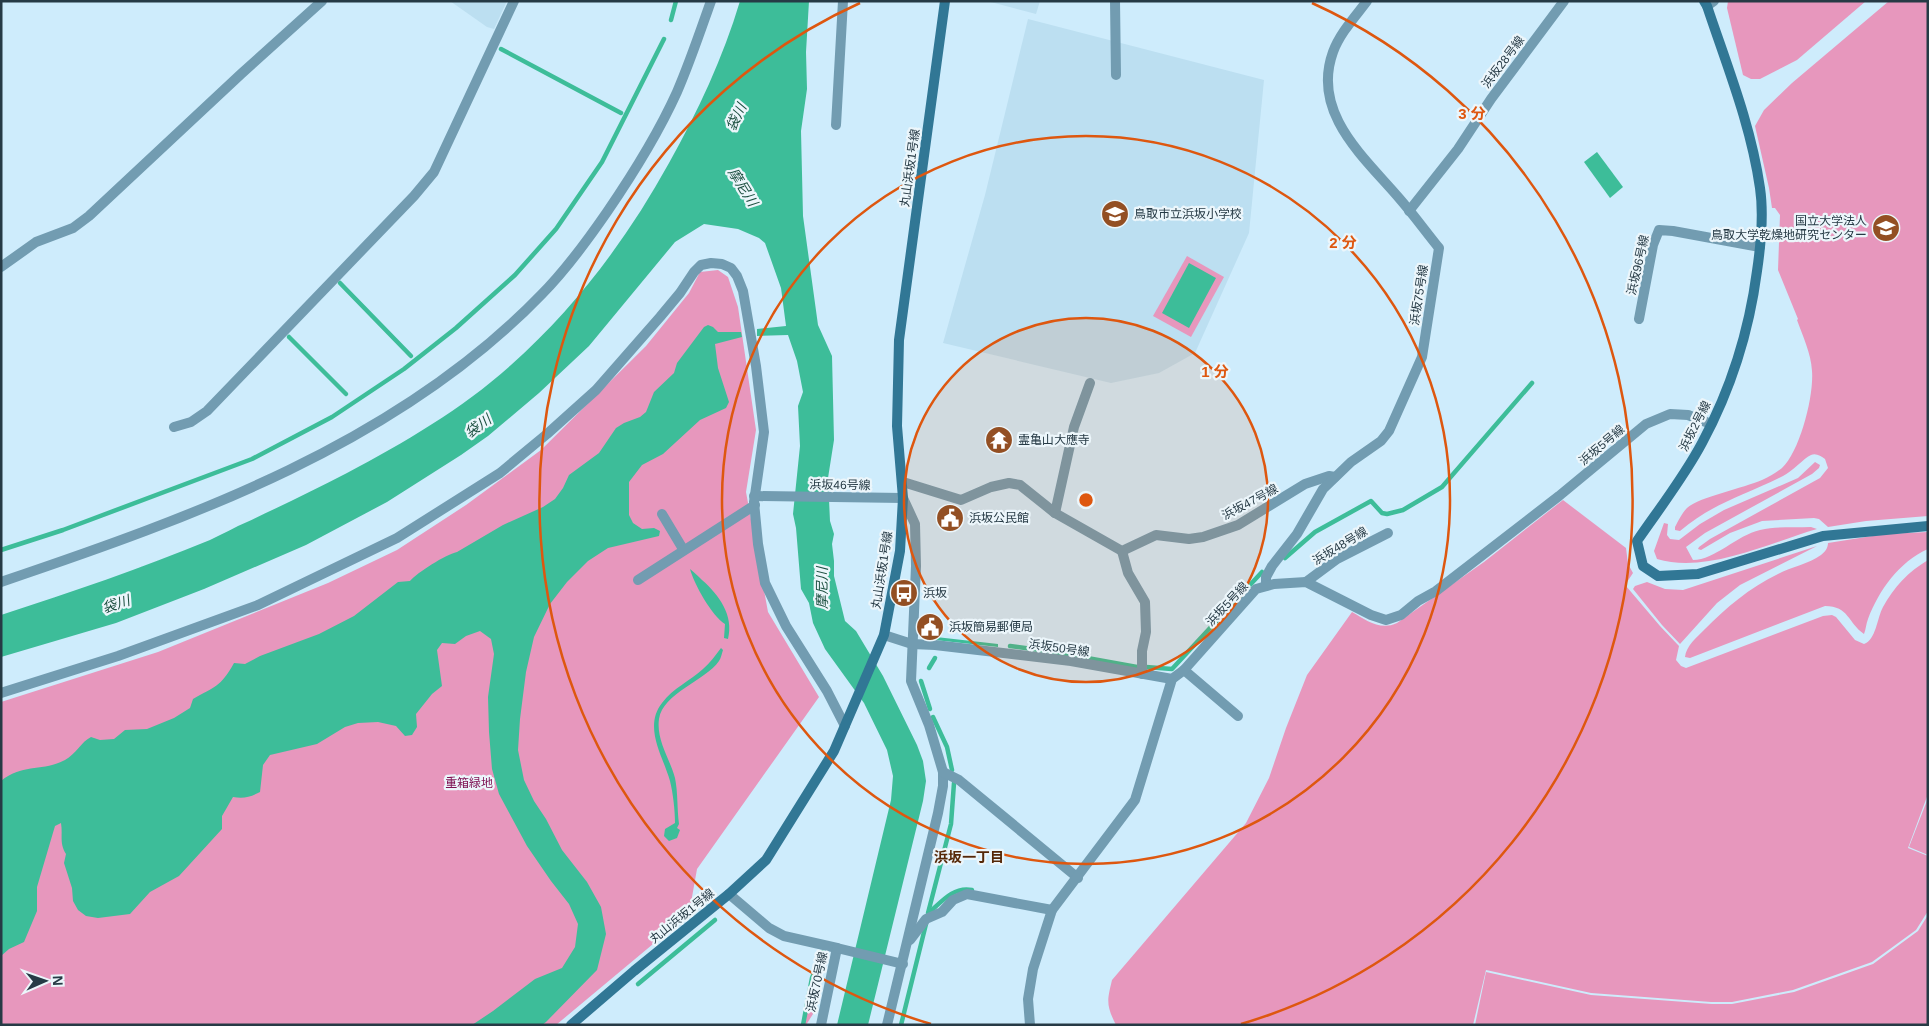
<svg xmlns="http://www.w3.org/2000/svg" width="1929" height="1026" viewBox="0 0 1929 1026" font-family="Arial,'Noto Sans JP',sans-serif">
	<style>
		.built { fill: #bcdff1 }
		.green { fill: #e797bd }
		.water { fill: #3dbd99 }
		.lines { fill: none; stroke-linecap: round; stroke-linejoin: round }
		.stream { stroke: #3dbd99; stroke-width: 4.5 }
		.street { stroke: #729cb1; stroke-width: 10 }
		.secondary { stroke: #317795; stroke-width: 10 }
		.ring { fill: none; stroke: #de570f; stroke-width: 2.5 }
		.labels { text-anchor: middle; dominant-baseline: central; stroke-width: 4.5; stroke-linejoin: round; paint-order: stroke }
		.street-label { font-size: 12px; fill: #263a45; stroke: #ecf6fb }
		.poi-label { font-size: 12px; fill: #263a45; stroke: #ecf6fb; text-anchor: start }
		.park-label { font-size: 12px; fill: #7e1052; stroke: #ecf6fb }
		.water-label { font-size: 14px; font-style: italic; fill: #1d5041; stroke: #ecf6fb }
		.neighbourhood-label { font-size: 14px; font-weight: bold; fill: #552707; stroke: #ecf6fb }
		.centre { fill: #de570f; stroke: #ecf6fb; stroke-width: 2.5 }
		.ring-label { font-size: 15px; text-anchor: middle; font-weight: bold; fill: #de570f; stroke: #ecf6fb; stroke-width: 4.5; stroke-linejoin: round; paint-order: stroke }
	</style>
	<rect width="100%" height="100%" fill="#ceecfc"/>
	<!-- built -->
	<g class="built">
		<polygon points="450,1 507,1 494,29 487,27"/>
		<polygon points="987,1 1040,1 1036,14"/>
		<polygon points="1028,19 1264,80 1249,233 1195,353 1159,373 1111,383 943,343 985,195"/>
	</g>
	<!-- green -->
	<g class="green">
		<polygon points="1728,1 1866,1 1797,60 1760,79 1751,79 1743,75 1727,8"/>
		<path d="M1889,1H1928V516L1866,521L1828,527L1819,519L1814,518L1762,521L1730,533L1701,550L1698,549L1699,547L1710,539L1820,478L1828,468L1825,459C1821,456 1816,453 1811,455C1804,458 1793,471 1783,476C1745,495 1713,503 1680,531L1675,530V527C1678,521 1682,513 1687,508C1699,497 1744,488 1762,480C1769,477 1776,473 1782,468C1800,451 1814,396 1812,371C1811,353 1803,337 1797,320L1798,319L1778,270L1780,215L1775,208H1772L1769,188L1755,126L1764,110L1792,83Z"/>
		<polygon points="1187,256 1224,277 1191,337 1153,316"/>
		<polygon points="718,270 728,277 738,307 756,430 746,492 768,612 819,697 697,869 689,914 556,1025 1,1025 1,702 158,652 328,583 397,550 466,505 541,450 646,346 689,293 700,272"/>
		<path d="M1815,462L1820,465L1819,468L1812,474L1705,533L1686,547L1693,560C1715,560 1737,535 1760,530C1777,526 1795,528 1811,527L1817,529C1769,543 1706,574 1657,559L1654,551L1664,523L1668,524L1667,535L1670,539L1679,540L1700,524L1724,510L1798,478Z"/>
		<path d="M1563,500L1626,548L1628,564L1633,573L1627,582L1626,586L1660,626L1679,646L1676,660L1681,666L1686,668L1823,616L1832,615L1836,617L1855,640L1864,644C1876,640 1877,618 1883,607C1894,587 1908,572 1928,560V794L1908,848L1928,856V911L1916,930L1872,962L1793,990L1732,1002H1711L1591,993L1486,970L1473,1025H1116C1106,1005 1107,1001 1112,980L1246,823L1269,778L1286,728L1307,675L1352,612C1366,620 1380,631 1397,623L1484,562Z"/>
		<path d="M1928,532V549C1899,562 1879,590 1868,619C1866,624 1866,629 1864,634C1848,623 1849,606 1825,606L1690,658L1685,657C1686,646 1697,637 1704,630C1727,607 1749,588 1778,574C1791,567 1809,564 1821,555C1825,552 1828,548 1828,543L1885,534Z"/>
		<polygon points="1817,546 1740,585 1717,603 1680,644 1662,625 1633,589 1635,586 1647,582 1665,589 1683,590"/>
		<polygon points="1928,798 1928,855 1909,847"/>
		<polygon points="1928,915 1928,1025 1475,1025 1486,972 1591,995 1712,1004 1732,1004 1794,992 1873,964 1918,931"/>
		<polygon points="810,993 812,995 813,1014 806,1025 804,1025"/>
	</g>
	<!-- water -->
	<g class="water">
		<path d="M740,1H809L806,52L807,89L801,131L803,216L818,325L832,356L834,440L828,478L830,521L834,534L832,544L834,561V576L845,621L856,631L883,676L917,745L923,761L926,781L923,801L868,1025H837L891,800L893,776L887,750L864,703L825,649L813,623L809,603L801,589L796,528L793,514L800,446L798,406L803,392L797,361L788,335L757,336V329L786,326L781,288L765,243L759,238L738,229L704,224L675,242L589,346L539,393L488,436L461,455L387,502L306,545L204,589L116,623L1,657V615C72,592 142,568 210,540C223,534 235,527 247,522C281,506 314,490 347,473C405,442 462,409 511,365C576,307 627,239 669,163C698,111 723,58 740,1Z"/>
		<polygon points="1597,152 1623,187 1610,198 1584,162"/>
		<polygon points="1189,263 1216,278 1189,328 1162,313"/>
		<path d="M708,325L713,327L718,332H741L742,337L715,344L718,368L729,402L726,408L700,420L663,454L642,465L629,482V515L633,523L642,529L654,528L660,531L659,536L608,548L588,561L567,582L550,604L534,637L526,672L520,719L518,750L524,780L534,801L546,819L562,850L587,882L601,907L606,934L597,970L546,1022L542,1025H472L493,1011L535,979L562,968L575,947L578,924L569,904L551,881L527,846L499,794L492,769L489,732L488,697L494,654L491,639L480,631L466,636L455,644L442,643L437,650L442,686L432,694L416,714L417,727L412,735L405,736L396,726L378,722L358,723L345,727L317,744L270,755L263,765L260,792C250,797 244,799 233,797L222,816V829L179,876L150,892L130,914L98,918L86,916L78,910L73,901L72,888L64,863L66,854C59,843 63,835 61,823L55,826L37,887V911L24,942L9,949L1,956V781C23,763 42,772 65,760C76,754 81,742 91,737L100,740L114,739L125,730L147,729L174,718L190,708L193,699C215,686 220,688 234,663L245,664L260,656L319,634L354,616L398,582L410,581C418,572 445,555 457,552L503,525L543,507L555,499L563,488L569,475L599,453L616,428L624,423L640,417L646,412L654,392L674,373L677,363L704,327Z"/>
		<path d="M690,569C694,572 698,576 702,580C719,595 734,615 728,639L724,638L725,624C712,616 694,584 690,569Z"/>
		<polygon points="936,637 998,644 998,647 935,640"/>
		<path d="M721,648L723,650C722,653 721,658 719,661C705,681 663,693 659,719C656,740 670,759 675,778C678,792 677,809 679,824L677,828L680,830L677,838L669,841L664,836L665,829L675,823C675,810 673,793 670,781C663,756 643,727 662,703C673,688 690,681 703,669C710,663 715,656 721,648Z"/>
	</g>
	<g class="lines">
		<!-- stream -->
		<g class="stream">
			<polyline points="671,20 676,1"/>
			<polyline points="501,49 621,113"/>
			<polyline points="340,283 411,356"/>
			<polyline points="289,337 346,394"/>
			<polyline points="1,550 63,530 252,459 332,417 404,369 456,328 515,275 556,229 602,162 664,39"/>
			<polyline points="1285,558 1315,532 1371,501 1382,513 1387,514 1403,510 1442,487 1532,383"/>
			<polyline points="1010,646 1047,651"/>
			<polyline points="1054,652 1137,667"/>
			<polyline points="1146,667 1172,669 1262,572"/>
			<polyline points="929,668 935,658"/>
			<polyline points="921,681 930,709"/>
			<polyline points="933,717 947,747 952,770"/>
			<path d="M929,912H930C941,902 954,886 972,890"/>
			<polyline points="928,913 951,824 954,783"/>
			<polyline points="638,984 715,920"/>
			<polyline points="803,1025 812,978 823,952"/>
			<polyline points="901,1025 926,924"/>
		</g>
		<!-- street -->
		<g class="street">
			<polyline points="1115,1 1116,75"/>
			<polyline points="1707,6 1714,1"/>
			<polyline points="836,125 843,1"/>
			<polyline points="1409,211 1458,149 1491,99 1564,1"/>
			<polyline points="1,267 36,242 73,228 89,216 241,74 322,1"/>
			<polyline points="1639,319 1653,245 1659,230 1673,231 1760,247"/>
			<polyline points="174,427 191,422 207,411 414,196 434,172 514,1"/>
			<polyline points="903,482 961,500 991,487 1009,483 1020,485 1055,513 1122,551 1156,535 1189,539 1203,537 1238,525 1305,484 1329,476 1335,477"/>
			<polyline points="754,496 903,498 915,524 916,566 911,681 929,725 943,772 943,786 938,813 887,1025"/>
			<polyline points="1055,513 1074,427 1090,383"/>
			<polyline points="662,514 683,549"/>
			<polyline points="1122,551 1128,573 1145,602 1146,632 1142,651 1142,674"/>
			<polyline points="638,580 755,505"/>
			<path d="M1,582C193,517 397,444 541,295C566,270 587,241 607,212C633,174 658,134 677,92C690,62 700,32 711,1"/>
			<polyline points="1306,582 1337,559 1388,533"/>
			<path d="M1266,586V577L1272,566L1297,534L1323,489L1351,462L1381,441L1389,431L1422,357L1439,248C1426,232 1413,214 1399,198C1364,157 1311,113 1333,52C1340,33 1355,17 1367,1"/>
			<polyline points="884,635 912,644 935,645 1071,661 1172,679"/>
			<polyline points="1184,670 1238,716"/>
			<polyline points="1,693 118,656 258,605 397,538 500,473 547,434 596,390 660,317 680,293 694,272 701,265 711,263 722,264 731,268 737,276 743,291 756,366 764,432 754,502 758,544 765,583 786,626 827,691 845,726"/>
			<polyline points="943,772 959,780 1078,878"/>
			<polyline points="729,894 769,928 784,936 837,948 821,1025"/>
			<polyline points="910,940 926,919 942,912 953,900 967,894 1052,910"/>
			<polyline points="837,948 903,964"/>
			<polyline points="1030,1025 1028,999 1033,969 1052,910 1135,800 1172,679 1184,670 1256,589 1274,584 1306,582 1371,615 1386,620 1401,615 1418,601 1436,591 1559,496 1646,424 1670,414 1688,415 1711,424"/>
		</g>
		<!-- secondary -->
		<g class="secondary">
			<path d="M1704,1L1707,6C1727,66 1751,125 1760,188C1764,215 1761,244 1757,271C1749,332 1731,389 1702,443C1684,477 1659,509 1637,541L1643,566L1658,576L1698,574L1823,536L1928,526"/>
			<polyline points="571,1025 634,971 729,894 766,860 834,751 884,635 900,551 903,498 897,426 899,340 945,1"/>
		</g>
	</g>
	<!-- distance rings -->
	<circle cx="1086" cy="500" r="182" fill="#de570f" fill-opacity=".12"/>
	<g class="ring">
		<circle cx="1086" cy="500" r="182"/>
		<circle cx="1086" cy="500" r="364"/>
		<path d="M931 1024A546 546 0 0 1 860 3M1312 3A546 546 0 0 1 1241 1024"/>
	</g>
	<!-- icons -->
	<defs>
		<g id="school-disc" transform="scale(1.4375)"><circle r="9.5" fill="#934f23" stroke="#ecf6fb"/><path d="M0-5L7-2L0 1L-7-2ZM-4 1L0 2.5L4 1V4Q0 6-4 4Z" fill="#fff"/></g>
		<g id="temple-disc" transform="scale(1.4375)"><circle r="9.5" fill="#934f23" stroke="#ecf6fb"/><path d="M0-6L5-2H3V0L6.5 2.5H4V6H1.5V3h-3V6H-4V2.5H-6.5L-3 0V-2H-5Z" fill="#fff"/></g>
		<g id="civic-disc" transform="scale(1.4375)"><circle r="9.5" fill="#934f23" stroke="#ecf6fb"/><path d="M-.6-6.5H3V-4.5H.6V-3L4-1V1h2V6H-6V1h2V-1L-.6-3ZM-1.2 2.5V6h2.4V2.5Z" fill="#fff"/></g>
		<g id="bus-disc" transform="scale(1.4375)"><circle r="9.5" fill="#934f23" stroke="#ecf6fb"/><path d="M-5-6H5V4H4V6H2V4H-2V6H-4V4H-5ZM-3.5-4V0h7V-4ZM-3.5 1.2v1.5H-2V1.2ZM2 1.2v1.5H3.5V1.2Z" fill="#fff"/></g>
	</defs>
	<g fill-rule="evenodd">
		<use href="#school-disc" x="1115" y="214"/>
		<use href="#school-disc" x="1886" y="228"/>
		<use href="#temple-disc" x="999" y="440"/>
		<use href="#civic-disc" x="950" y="518"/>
		<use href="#bus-disc" x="904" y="593"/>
		<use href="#civic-disc" x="930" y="627"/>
	</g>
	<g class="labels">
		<!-- street labels -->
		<g class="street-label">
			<text transform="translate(1503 62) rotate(-53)">浜坂28号線</text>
			<text transform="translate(910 168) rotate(-82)">丸山浜坂1号線</text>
			<text transform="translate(1638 265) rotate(-77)">浜坂96号線</text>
			<text transform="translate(1419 295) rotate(-81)">浜坂75号線</text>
			<text transform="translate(1695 426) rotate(-63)">浜坂2号線</text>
			<text transform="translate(1602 445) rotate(-40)">浜坂5号線</text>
			<text transform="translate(840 485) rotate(1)">浜坂46号線</text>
			<text transform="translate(1250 502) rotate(-28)">浜坂47号線</text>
			<text transform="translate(1340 546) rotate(-31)">浜坂48号線</text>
			<text transform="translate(882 570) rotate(-81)">丸山浜坂1号線</text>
			<text transform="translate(1227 604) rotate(-47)">浜坂5号線</text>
			<text transform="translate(1059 648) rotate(8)">浜坂50号線</text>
			<text transform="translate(682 916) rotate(-39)">丸山浜坂1号線</text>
			<text transform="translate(817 982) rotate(-78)">浜坂70号線</text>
		</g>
		<!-- poi labels -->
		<g class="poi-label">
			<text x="1134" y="214">鳥取市立浜坂小学校</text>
			<text x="1867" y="221" text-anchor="end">国立大学法人<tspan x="1867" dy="14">鳥取大学乾燥地研究センター</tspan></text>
			<text x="1018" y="440">霊亀山大應寺</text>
			<text x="969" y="518">浜坂公民館</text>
			<text x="923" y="593">浜坂</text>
			<text x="949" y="627">浜坂簡易郵便局</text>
		</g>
		<!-- park labels -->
		<g class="park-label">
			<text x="469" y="783">重箱緑地</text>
		</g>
		<!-- water labels -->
		<g class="water-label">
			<text transform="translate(736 117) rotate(-64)">袋川</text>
			<text transform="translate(743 187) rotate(58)">摩尼川</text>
			<text transform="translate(478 426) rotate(-36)">袋川</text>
			<text transform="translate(822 588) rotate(-90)">摩尼川</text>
			<text transform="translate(116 604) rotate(-18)">袋川</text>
		</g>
		<!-- neighbourhood labels -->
		<g class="neighbourhood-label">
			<text x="969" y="857">浜坂一丁目</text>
		</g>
	</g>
	<circle cx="1086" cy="500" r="8" class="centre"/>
	<g class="ring-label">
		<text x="1472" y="119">3 分</text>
		<text x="1343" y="248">2 分</text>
		<text x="1215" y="377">1 分</text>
	</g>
	<!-- border -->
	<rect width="1929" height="1026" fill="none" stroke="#263a45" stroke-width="5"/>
	<!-- north arrow -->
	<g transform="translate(45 981) rotate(88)" stroke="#ecf6fb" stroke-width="4" paint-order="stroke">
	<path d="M0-4L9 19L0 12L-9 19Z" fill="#263a45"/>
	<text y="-8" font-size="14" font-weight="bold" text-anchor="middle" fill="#263a45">N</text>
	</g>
</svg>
